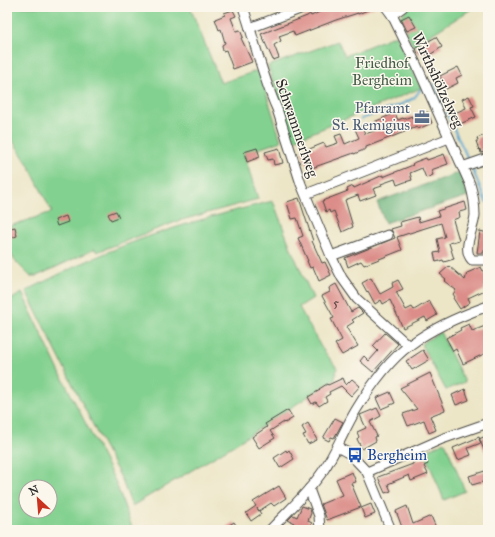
<svg xmlns="http://www.w3.org/2000/svg" width="495" height="537" viewBox="0 0 495 537" font-family="'IM FELL Great Primer',serif">
	<style>
		.green { fill: #83d190; stroke: #577e5e; fill-rule: evenodd }
		.forest { fill: #6ab37a; stroke: #4a6f52 }
		.lines { fill: none; stroke-linecap: round; stroke-linejoin: round }
		.stream { stroke: #56a6d0; stroke-width: 2 }
		.building { fill: #dc8d89 }
		.minor-casing { stroke: #484742; stroke-width: 11 }
		.minor { stroke: #fff; stroke-width: 9 }
		.labels { text-anchor: middle; dominant-baseline: central; stroke-width: 3; stroke-linejoin: round; paint-order: stroke }
		.number-label { font-size: 13px; fill: #574442 }
		.park-label { font-size: 15px; fill: #455d49; stroke: #fbf7ec }
		.street-label { font-size: 15px; fill: #2b2b2b; stroke: #fbf7ec }
		.service-label { font-size: 15px; fill: #4e5e75; stroke: #fbf7ec; text-anchor: end }
		.transit-label { font-size: 15px; fill: #164399; stroke: #fbf7ec; text-anchor: start }
	</style>
	<rect width="100%" height="100%" fill="#fbf7ec"/>
	<filter id="ink" filterUnits="userSpaceOnUse"><feTurbulence type="fractalNoise" baseFrequency=".025" numOctaves="2"/><feDisplacementMap in="SourceGraphic" scale="8" xChannelSelector="R" yChannelSelector="G"/><feConvolveMatrix kernelMatrix="1 2 1 2 8 2 1 2 1" color-interpolation-filters="sRGB"/></filter>
	<filter id="wash" filterUnits="userSpaceOnUse"><feTurbulence type="fractalNoise" baseFrequency=".012" numOctaves="4" result="noise"/><feDisplacementMap in="SourceGraphic" scale="16" xChannelSelector="R" yChannelSelector="G"/><feGaussianBlur stdDeviation="0.9" result="paint"/><feColorMatrix in="noise" values="0 0 0 0 0 0 0 0 0 0 0 0 0 0 0 0 0 1.4 0 .05"/><feComposite in="paint" operator="in"/></filter>
	<g filter="url(#wash)">
		<rect width="100%" height="100%" fill="#ece5c6"/>
		<!-- green -->
		<g class="green">
			<polygon points="17,7 190,7 221,83 259,70 281,141 244,154 258,199 178,221 97,252 95,249 37,276 30,276 15,261 7,247 7,227 52,212 28,164 7,132 7,12"/>
			<polygon points="409,7 473,7 473,8 413,46 399,18"/>
			<polygon points="396,35 421,88 292,141 268,66 338,41 345,56"/>
			<path d="M273,201L292,251L313,298L299,307L321,347L337,368L335,379L234,445L132,506L121,478L97,433L26,291C51,278 75,266 101,255C156,231 215,215 273,201Z"/>
			<path d="M22,293L60,373L115,481L133,530H7V302ZM26,487H50V511H26Z"/>
			<polygon points="440,332 465,382 446,390 421,344"/>
			<polygon points="445,442 465,491 444,500 424,451"/>
		</g>
		<!-- forest -->
		<polygon class="forest" points="460,172 468,196 385,223 377,202"/>
		<g class="lines">
			<!-- stream -->
			<g class="stream">
				<polyline points="432,85 434,84 444,107"/>
				<polyline points="446,112 469,161"/>
				<polyline points="361,119 400,105 414,98 421,89"/>
				<polyline points="472,168 486,202"/>
			</g>
		</g>
		<g id="blocks">
			<!-- building -->
			<g class="building">
				<polygon points="330,7 375,7 358,14 358,13 336,20 295,36 293,31 279,36 281,41 274,45 279,58 273,60 261,34 307,16 310,14 311,16"/>
				<polygon points="233,10 236,16 231,18 236,31 240,30 243,37 241,38 252,62 233,69 226,50 223,51 222,45 225,43 221,29 219,30 215,19 225,15 224,13"/>
				<polygon points="409,15 416,27 407,31 401,19"/>
				<polygon points="436,37 442,47 428,56 425,51 418,54 416,48"/>
				<polygon points="458,67 462,75 456,78 458,83 446,89 440,76"/>
				<polygon points="469,96 474,106 471,107 476,117 460,124 455,113 466,108 462,99"/>
				<polygon points="428,112 432,123 418,129 417,127 366,147 366,149 354,154 354,153 309,169 302,152 324,143 326,147 338,143 335,136 341,134 345,144 359,138 355,129 362,126 365,134 377,130 374,122 395,113 398,120 403,118 404,119 412,116 412,118"/>
				<polygon points="488,134 488,151 481,153 480,149 479,150 476,141 478,141 477,138"/>
				<polygon points="257,148 260,157 247,162 244,152"/>
				<polygon points="279,148 283,163 274,165 273,159 268,160 265,152"/>
				<polygon points="444,154 448,164 431,170 433,175 426,178 422,168 410,173 412,180 405,182 397,185 395,179 381,184 382,186 373,189 376,195 360,201 358,195 345,200 353,227 342,232 334,211 330,213 329,210 326,212 322,201 348,191 347,189 353,186 354,188 383,175 383,177 413,165 412,164 415,162 426,158 427,160"/>
				<polygon points="299,198 313,241 312,241 322,263 325,262 331,275 319,281 313,267 310,268 307,261 308,261 298,238 303,236 297,218 292,219 288,206 287,202"/>
				<polygon points="465,202 467,210 459,212 460,217 453,220 459,240 449,243 454,259 444,262 443,260 436,262 434,253 440,252 437,239 445,237 441,223 397,237 402,250 364,265 361,261 348,267 345,258 395,238 391,229 401,226 400,222 418,217 419,222 439,216 437,211"/>
				<polygon points="116,211 119,217 111,220 108,214"/>
				<polygon points="66,216 68,222 57,226 55,220"/>
				<polygon points="15,227 17,236 7,239 7,229"/>
				<polygon points="480,231 488,233 488,250 484,250 484,253 477,253"/>
				<polygon points="449,266 465,280 467,273 481,267 486,277 487,286 484,288 485,290 468,298 470,302 460,309 453,298 455,297 453,294 456,290 444,281 446,279 440,274"/>
				<polygon points="371,278 380,294 393,287 392,283 398,280 403,289 396,292 406,310 412,307 414,310 429,301 437,315 427,321 425,317 403,328 390,300 383,304 381,300 375,304 368,291 367,292 362,283"/>
				<polygon points="336,284 351,312 358,308 363,313 352,320 354,322 346,327 358,346 342,355 335,344 342,340 331,319 334,318 322,296 330,292 329,288"/>
				<polygon points="469,324 472,331 488,325 488,352 463,364 456,349 453,351 446,338 461,330 460,328"/>
				<polygon points="385,333 398,344 373,372 360,361 364,356 369,361 378,351 373,346"/>
				<polygon points="423,350 429,360 412,370 406,361"/>
				<polygon points="430,373 445,410 430,416 436,430 429,433 424,420 408,426 403,414 417,409 400,388"/>
				<polygon points="343,378 346,385 352,379 360,386 351,396 341,386 329,392 330,394 325,397 327,401 319,406 316,402 312,404 308,397 320,390 319,389 327,384 328,385"/>
				<polygon points="465,389 469,400 456,405 452,395"/>
				<polygon points="390,392 395,403 381,409 376,398"/>
				<polygon points="377,408 381,416 370,422 377,436 375,437 376,441 362,449 357,439 359,437 357,432 366,428 360,415"/>
				<polygon points="288,410 293,418 285,423 284,422 270,431 275,438 259,448 252,437 267,427 265,424"/>
				<polygon points="335,418 343,422 334,438 331,437 329,441 323,438"/>
				<polygon points="308,423 317,440 308,444 303,435 306,434 302,427"/>
				<polygon points="488,435 488,458 479,439"/>
				<polygon points="479,437 481,443 468,448 471,455 458,460 453,448"/>
				<polygon points="286,450 287,452 289,450 294,459 280,468 274,458"/>
				<polygon points="425,457 428,464 424,466 428,474 411,481 409,475 388,484 391,491 385,493 378,477 413,464 413,462"/>
				<polygon points="488,470 488,479 486,480 486,481 472,485 469,476"/>
				<polygon points="352,472 356,482 351,483 361,507 327,520 321,504 343,495 336,479"/>
				<polygon points="279,486 286,498 274,506 271,503 259,511 257,508 261,514 251,521 246,513 256,506 253,502"/>
				<polygon points="371,504 375,514 365,518 361,508"/>
				<polygon points="302,506 310,509 311,513 308,521 312,523 308,530 291,530 294,523 288,520 293,515 297,517"/>
				<polygon points="407,506 413,524 431,516 437,530 412,530 411,528 403,530 396,511"/>
				<polygon points="234,522 239,530 222,530"/>
			</g>
		</g>
	</g>
	<g filter="url(#ink)">
		<use href="#blocks" fill-opacity="0" stroke="#484742" stroke-width="1"/>
		<g class="lines">
			<!-- minor casing -->
			<g class="minor-casing">
				<g id="minor">
					<path d="M243,7C255,41 262,76 277,109L301,184L331,256L342,278L357,299L409,346"/>
					<path d="M386,7L392,15L418,68L470,184C473,194 475,204 475,215C474,229 461,249 472,260H488"/>
					<polyline points="392,15 403,7"/>
					<polyline points="250,28 305,7"/>
					<polyline points="462,167 488,158"/>
					<polyline points="306,194 449,138"/>
					<polyline points="331,256 388,235"/>
					<polyline points="337,447 350,454 367,472 391,530"/>
					<polyline points="367,472 442,439 488,423"/>
					<polyline points="309,489 319,516 320,530"/>
					<path d="M270,530C288,511 308,493 323,471C336,452 344,430 356,410C370,387 388,361 410,345C434,327 460,316 488,306"/>
				</g>
			</g>
			<!-- minor -->
			<use href="#minor" class="minor"/>
		</g>
	</g>
	<!-- icons -->
	<defs>
		<g id="office-bare" transform="scale(1.2)"><path d="M-6-3h4V-5.5h4V-3h4V5H-6ZM-1-4.5V-3h2v-1.5ZM-6 0V1H6V0Z" fill="#5c6f8a" stroke="#fbf7ec" stroke-width="2.5" paint-order="stroke"/></g>
		<g id="bus-bare" transform="scale(1.2)"><path d="M-5-6H5V4H4V6H2V4H-2V6H-4V4H-5ZM-3.5-4V0h7V-4ZM-3.5 1.2v1.5H-2V1.2ZM2 1.2v1.5H3.5V1.2Z" fill="#1a4fb4" stroke="#fbf7ec" stroke-width="2.5" paint-order="stroke"/></g>
	</defs>
	<g fill-rule="evenodd">
		<use href="#office-bare" x="422" y="117"/>
		<use href="#bus-bare" x="355" y="455"/>
	</g>
	<g class="labels">
		<!-- number labels -->
		<g class="number-label">
			<text x="336" y="303">5</text>
		</g>
		<!-- park labels -->
		<g class="park-label">
			<text x="382" y="63">Friedhof<tspan x="382" dy="17">Bergheim</tspan></text>
		</g>
		<!-- street labels -->
		<g class="street-label">
			<text transform="translate(438 80) rotate(65)">Wirthshölzelweg</text>
			<text transform="translate(297 128) rotate(71)">Schwammerlweg</text>
		</g>
		<!-- service labels -->
		<g class="service-label">
			<text x="410" y="108">Pfarramt<tspan x="410" dy="17">St. Remigius</tspan></text>
		</g>
		<!-- transit labels -->
		<g class="transit-label">
			<text x="367" y="455">Bergheim</text>
		</g>
	</g>
	<!-- margin -->
	<rect width="495" height="537" fill="none" stroke="#fbf7ec" stroke-width="24"/>
	<!-- north arrow -->
	<g transform="translate(38 499) rotate(334)"><circle r="19" fill="#fbf7ec" stroke="#a8a59f"/>
	<path d="M0-3L7 15L0 10L-7 15Z" fill="#c8321e"/>
	<text y="-6" font-size="11" font-weight="bold" text-anchor="middle" fill="#2b2b2b">N</text>
	</g>
</svg>
